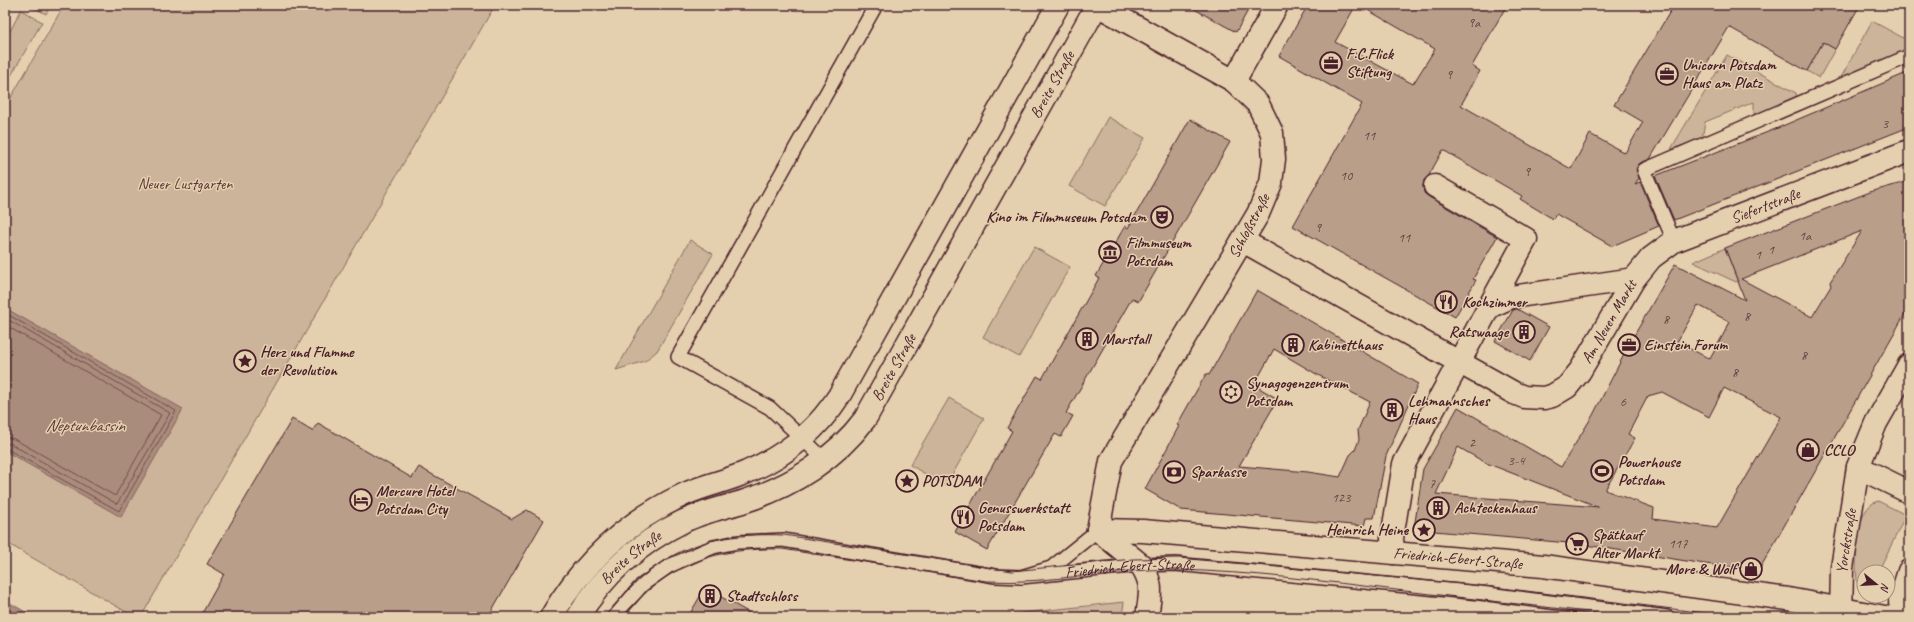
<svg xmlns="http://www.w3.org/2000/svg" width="1914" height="622" viewBox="0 0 1914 622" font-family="Caveat,sans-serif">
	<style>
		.green { fill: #cbb499; stroke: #8a6a62 }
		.water { fill: #aa8c7c; stroke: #84605c }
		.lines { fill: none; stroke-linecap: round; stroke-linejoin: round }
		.shore { stroke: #704b4b; stroke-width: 1 }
		.building { fill: #b99f8a; stroke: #4a1f2b; fill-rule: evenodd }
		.lane-casing { stroke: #4a1f2b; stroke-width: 16 }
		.street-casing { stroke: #4a1f2b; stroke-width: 25 }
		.secondary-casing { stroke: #4a1f2b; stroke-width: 25 }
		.primary-casing { stroke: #4a1f2b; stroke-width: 25 }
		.lane { stroke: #e4d0ae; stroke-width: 13 }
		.street { stroke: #e4d0ae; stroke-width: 22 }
		.secondary { stroke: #e4d0ae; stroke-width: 22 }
		.primary { stroke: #e4d0ae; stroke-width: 22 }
		.tram { stroke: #4a1f2b; stroke-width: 1 }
		.labels { text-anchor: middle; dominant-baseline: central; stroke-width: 3; stroke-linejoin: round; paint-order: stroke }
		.number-label { font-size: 14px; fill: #663f43 }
		.poi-label { font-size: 16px; font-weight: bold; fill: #4a1f2b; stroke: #e4d0ae; text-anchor: start }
		.street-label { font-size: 16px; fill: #4a1f2b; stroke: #e4d0ae }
		.park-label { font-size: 16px; fill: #5d353c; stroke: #e4d0ae }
		.water-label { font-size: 17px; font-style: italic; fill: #5d353b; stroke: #e4d0ae }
	</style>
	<rect width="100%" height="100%" fill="#e4d0ae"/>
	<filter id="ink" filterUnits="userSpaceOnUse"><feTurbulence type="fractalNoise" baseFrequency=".025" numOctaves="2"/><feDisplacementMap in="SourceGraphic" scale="8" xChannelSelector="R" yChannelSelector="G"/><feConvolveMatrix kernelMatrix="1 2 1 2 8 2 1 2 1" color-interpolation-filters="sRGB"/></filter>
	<g filter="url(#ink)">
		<!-- green -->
		<g class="green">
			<polygon points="29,5 51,5 46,14"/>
			<polygon points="64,5 495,5 141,617 135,617 5,542 5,108"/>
			<polygon points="21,10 42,22 5,86 5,41"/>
			<polygon points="1872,21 1909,41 1909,46 1903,53 1838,83"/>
			<polygon points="1823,42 1835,49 1819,78 1807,71"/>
			<polygon points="1727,55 1796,93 1798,100 1754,118 1754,102 1705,122 1702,139 1671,149"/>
			<polygon points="1108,117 1145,138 1105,206 1069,186"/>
			<polygon points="690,240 713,254 657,351 645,361 616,370"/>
			<polygon points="1034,247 1070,267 1019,357 983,337"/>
			<polygon points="1725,248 1737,280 1736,282 1693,262"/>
			<polygon points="949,398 984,418 946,486 910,465"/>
			<path d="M1878,501L1906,515L1878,572H1864V584L1857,582C1855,562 1854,507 1878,501Z"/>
			<polygon points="1124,602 1122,617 1002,617 1003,615"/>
		</g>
		<!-- water -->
		<g class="water">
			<polygon points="5,308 183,409 121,517 5,451"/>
			<polygon points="5,600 34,617 5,617"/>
		</g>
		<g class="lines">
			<!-- shore -->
			<g class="shore">
				<polyline points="5,313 176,411 119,511 5,448"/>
				<polyline points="5,318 170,413 117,504 11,444 5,443"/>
				<polyline points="5,325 161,415 115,496 14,439 5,437"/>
			</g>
		</g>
		<!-- building -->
		<g class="building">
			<polygon points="1187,5 1251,5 1236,32"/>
			<polygon points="1308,5 1356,5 1335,42 1413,84 1435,49 1359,5 1507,5 1472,66 1480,71 1461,105 1571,169 1590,134 1625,153 1643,122 1614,105 1674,5 1860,5 1835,49 1823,42 1807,71 1729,27 1650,159 1640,163 1636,169 1639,178 1635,184 1640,182 1659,226 1612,246 1556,214 1553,219 1520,199 1522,196 1443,150 1429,175 1424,180 1423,186 1424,193 1429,197 1497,237 1473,279 1476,280 1455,317 1293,226 1362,104 1279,56"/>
			<polygon points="1909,72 1909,127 1674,220 1655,176 1773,130"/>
			<polygon points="1190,119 1230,142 1138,302 1132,298 1066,413 1073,416 1061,437 1055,434 987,550 955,532 1012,431 1007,428 1037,376 1042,379 1099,278 1096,276 1125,226 1128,228"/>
			<path d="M1909,181V307L1759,570L1705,564L1580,544L1423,530L1425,524L1423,523L1419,531L1414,529L1423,469L1458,407L1561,467L1593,415L1631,341L1675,264L1745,300L1725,248L1870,192ZM1862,231L1830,282L1831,286L1812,317L1741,279ZM1698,305L1730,322L1710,359L1677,342ZM1724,388L1781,417L1717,528L1653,519L1654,508L1605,490L1635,438L1628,434L1648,396L1662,392L1709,417ZM1458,447L1486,463L1599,507L1436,494Z"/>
			<path d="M1257,290L1418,384L1386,456L1374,518H1366L1364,526L1181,510L1145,489L1179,426L1177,425L1206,374L1209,375ZM1274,349L1318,375L1370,402L1358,430L1359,440L1355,450L1350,455L1340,477L1308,472L1239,466L1278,399L1254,385Z"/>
			<polygon points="1517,309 1549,327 1530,361 1495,341 1513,310"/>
			<polygon points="292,419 312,431 318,423 412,478 419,467 512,519 527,510 544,520 488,617 200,617 224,574 207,564"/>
			<polygon points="705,588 757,617 688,617"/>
		</g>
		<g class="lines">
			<!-- lane casing -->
			<g class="lane-casing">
				<g id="lane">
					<polyline points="1674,241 1644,170 1909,56"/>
					<polyline points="825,460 770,408 678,357 876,5"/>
					<path id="s1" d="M1021,577L1141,565L1175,564L1480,593L1667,617"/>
					<polyline points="614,617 642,585 669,566 713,547 738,542 783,540 995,576 1021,577 1051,568 1098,530"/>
				</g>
			</g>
			<!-- street casing -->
			<g class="street-casing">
				<g id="street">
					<polyline points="1097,5 1234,81 1258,104 1272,133 1274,159 1271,183 1258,214 1111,461 1098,530"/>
					<polyline points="1234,81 1277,5"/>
					<polyline points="1435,186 1526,239 1489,307"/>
					<path id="s2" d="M1243,241L1514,393L1524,397L1544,398L1552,396L1567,387L1580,371L1634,279L1651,258L1674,241L1909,151"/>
					<path id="s3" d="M1098,530L1143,531L1543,566L1788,599L1885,617"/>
					<path d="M1098,530L1141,565C1154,584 1150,595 1147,617"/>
					<polyline points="1393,553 1392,538 1404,464 1489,307 1511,297 1634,279"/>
				</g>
			</g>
			<!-- secondary casing -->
			<g class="secondary-casing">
				<g id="secondary">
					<polyline points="1858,467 1909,492"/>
					<path id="s4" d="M1841,617L1842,568L1858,467L1876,423L1909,365"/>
					<polyline points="1901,617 1900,599 1909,571"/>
				</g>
			</g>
			<!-- primary casing -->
			<g class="primary-casing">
				<g id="primary">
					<path d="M551,617C583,562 627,521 685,494C705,485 727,481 747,472C785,456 817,430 839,396L1058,5"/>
					<path id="s5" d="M578,617C602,576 639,543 682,522C702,512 723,508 745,501C792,486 836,458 865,419L1097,5"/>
				</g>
			</g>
			<!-- lane -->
			<use href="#lane" class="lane"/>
			<!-- street -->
			<use href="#street" class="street"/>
			<!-- secondary -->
			<use href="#secondary" class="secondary"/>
			<!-- primary -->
			<use href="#primary" class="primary"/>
			<!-- tram -->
			<g class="tram">
				<path d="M606,617C655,552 703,532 784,535L1012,571L1133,559L1179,558L1485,586L1738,617"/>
				<path d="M622,617C666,565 714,547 782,549L986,581C1050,585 1113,567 1178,570C1251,572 1323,581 1396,590C1474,599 1553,608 1632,617"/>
			</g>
		</g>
	</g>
	<!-- icons -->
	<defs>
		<g id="office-ring" transform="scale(1.15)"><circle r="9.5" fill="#e4d0ae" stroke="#4a1f2b" stroke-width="1.5"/><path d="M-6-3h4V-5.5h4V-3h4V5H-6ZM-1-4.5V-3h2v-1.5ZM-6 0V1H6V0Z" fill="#4a1f2b"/></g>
		<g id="theatre-ring" transform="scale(1.15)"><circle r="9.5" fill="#e4d0ae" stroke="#4a1f2b" stroke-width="1.5"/><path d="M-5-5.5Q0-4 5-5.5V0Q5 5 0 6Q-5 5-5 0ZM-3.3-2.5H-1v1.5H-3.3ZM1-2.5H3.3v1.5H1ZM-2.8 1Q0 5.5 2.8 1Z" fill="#4a1f2b"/></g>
		<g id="museum-ring" transform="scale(1.15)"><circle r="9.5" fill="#e4d0ae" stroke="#4a1f2b" stroke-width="1.5"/><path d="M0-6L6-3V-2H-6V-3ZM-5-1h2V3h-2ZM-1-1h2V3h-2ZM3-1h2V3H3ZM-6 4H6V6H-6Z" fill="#4a1f2b"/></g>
		<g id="restaurant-ring" transform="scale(1.15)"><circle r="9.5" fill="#e4d0ae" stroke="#4a1f2b" stroke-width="1.5"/><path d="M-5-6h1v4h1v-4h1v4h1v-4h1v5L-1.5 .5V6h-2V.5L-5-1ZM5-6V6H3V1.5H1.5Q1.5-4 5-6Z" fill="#4a1f2b"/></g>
		<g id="building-ring" transform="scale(1.15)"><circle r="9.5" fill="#e4d0ae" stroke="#4a1f2b" stroke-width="1.5"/><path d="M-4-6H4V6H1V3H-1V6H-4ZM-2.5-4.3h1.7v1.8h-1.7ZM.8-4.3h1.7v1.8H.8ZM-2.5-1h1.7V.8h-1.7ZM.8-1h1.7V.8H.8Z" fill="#4a1f2b"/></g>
		<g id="sight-ring" transform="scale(1.15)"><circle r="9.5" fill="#e4d0ae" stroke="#4a1f2b" stroke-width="1.5"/><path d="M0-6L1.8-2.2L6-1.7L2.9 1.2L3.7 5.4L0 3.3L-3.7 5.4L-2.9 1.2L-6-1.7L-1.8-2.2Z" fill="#4a1f2b"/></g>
		<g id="synagogue-ring" transform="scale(1.15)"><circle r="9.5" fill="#e4d0ae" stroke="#4a1f2b" stroke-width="1.5"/><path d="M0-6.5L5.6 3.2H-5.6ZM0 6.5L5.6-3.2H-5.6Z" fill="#4a1f2b"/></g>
		<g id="shop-ring" transform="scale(1.15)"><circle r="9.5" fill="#e4d0ae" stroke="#4a1f2b" stroke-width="1.5"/><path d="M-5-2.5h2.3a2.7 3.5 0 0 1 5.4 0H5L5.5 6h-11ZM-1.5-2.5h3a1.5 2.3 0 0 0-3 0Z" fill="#4a1f2b"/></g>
		<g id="stadium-ring" transform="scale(1.15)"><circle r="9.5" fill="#e4d0ae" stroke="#4a1f2b" stroke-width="1.5"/><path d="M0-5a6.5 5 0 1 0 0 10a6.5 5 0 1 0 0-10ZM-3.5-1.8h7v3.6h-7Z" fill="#4a1f2b"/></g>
		<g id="bank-ring" transform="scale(1.15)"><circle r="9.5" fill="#e4d0ae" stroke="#4a1f2b" stroke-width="1.5"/><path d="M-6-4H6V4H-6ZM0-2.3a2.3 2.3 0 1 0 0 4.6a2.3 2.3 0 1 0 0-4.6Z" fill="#4a1f2b"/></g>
		<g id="hotel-ring" transform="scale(1.15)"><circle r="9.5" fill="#e4d0ae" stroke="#4a1f2b" stroke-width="1.5"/><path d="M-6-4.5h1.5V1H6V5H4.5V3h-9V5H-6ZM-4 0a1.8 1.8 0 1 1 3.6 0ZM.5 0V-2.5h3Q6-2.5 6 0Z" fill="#4a1f2b"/></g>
		<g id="supermarket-ring" transform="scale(1.15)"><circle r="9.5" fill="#e4d0ae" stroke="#4a1f2b" stroke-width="1.5"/><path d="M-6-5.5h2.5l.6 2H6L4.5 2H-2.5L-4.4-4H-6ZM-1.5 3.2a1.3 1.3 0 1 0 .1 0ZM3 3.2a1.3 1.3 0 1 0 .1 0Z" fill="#4a1f2b"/></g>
	</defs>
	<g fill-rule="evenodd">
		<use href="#office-ring" x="1331" y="63"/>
		<use href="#office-ring" x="1667" y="74"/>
		<use href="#theatre-ring" x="1162" y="217"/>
		<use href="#museum-ring" x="1110" y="252"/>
		<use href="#restaurant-ring" x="1446" y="302"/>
		<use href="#building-ring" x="1524" y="332"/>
		<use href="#building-ring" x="1087" y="339"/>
		<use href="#building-ring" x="1293" y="345"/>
		<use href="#office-ring" x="1629" y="345"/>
		<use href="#sight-ring" x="245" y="361"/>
		<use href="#synagogue-ring" x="1231" y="392"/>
		<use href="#building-ring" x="1392" y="410"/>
		<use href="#shop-ring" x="1808" y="450"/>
		<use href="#stadium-ring" x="1602" y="471"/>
		<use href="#bank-ring" x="1174" y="472"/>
		<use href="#sight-ring" x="907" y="481"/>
		<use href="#hotel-ring" x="361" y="500"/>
		<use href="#building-ring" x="1438" y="508"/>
		<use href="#restaurant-ring" x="963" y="517"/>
		<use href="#sight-ring" x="1424" y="530"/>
		<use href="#supermarket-ring" x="1577" y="544"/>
		<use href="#shop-ring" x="1751" y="569"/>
		<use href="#building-ring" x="710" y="596"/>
	</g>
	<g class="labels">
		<!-- number labels -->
		<g class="number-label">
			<text x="1474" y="22">9a</text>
			<text x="1449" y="74">9</text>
			<text x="1885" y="123">3</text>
			<text x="1369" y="135">11</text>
			<text x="1527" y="171">9</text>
			<text x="1346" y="175">10</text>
			<text x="1318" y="227">9</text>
			<text x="1805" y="235">1a</text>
			<text x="1404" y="237">11</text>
			<text x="1771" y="249">1</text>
			<text x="1758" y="254">1</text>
			<text x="1747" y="316">8</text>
			<text x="1666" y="319">8</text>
			<text x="1804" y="355">8</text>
			<text x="1735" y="372">8</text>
			<text x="1623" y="401">6</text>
			<text x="1472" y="442">2</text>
			<text x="1516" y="460">3-4</text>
			<text x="1432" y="483">7</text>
			<text x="1341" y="497">123</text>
			<text x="1678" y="543">117</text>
		</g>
		<!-- poi labels -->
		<g class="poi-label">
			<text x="1346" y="54">F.C.Flick<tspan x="1346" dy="18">Stiftung</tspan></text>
			<text x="1682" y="65">Unicorn Potsdam<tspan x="1682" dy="18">Haus am Platz</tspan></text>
			<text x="1146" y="217" text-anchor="end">Kino im Filmmuseum Potsdam</text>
			<text x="1126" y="243">Filmmuseum<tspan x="1126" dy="18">Potsdam</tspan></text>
			<text x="1462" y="302">Kochzimmer</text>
			<text x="1508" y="332" text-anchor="end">Ratswaage</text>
			<text x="1102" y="339">Marstall</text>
			<text x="1308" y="345">Kabinetthaus</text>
			<text x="1644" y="345">Einstein Forum</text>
			<text x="260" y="352">Herz und Flamme<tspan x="260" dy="18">der Revolution</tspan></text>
			<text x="1246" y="383">Synagogenzentrum<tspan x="1246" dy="18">Potsdam</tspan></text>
			<text x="1408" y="401">Lehmannsches<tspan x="1408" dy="18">Haus</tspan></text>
			<text x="1824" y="450">CCLO</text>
			<text x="1618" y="462">Powerhouse<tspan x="1618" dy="18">Potsdam</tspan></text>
			<text x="1190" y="472">Sparkasse</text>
			<text x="922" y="481">POTSDAM</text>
			<text x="376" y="491">Mercure Hotel<tspan x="376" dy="18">Potsdam City</tspan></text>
			<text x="978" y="508">Genusswerkstatt<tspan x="978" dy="18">Potsdam</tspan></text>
			<text x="1454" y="508">Achteckenhaus</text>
			<text x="1408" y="530" text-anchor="end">Heinrich Heine</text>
			<text x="1592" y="535">Spätkauf<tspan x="1592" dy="18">Alter Markt</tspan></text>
			<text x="1736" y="569" text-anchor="end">More &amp; Wolf</text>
			<text x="726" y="596">Stadtschloss</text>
		</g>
		<!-- street labels -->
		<g class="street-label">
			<text stroke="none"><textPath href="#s5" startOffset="740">Breite Straße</textPath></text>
			<text stroke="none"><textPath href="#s2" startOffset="648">Siefertstraße</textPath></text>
			<text transform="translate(1249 226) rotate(-62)">Schloßstraße</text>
			<text stroke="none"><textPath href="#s2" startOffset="445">Am Neuen Markt</textPath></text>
			<text stroke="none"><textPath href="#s5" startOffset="416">Breite Straße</textPath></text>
			<text stroke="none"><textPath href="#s4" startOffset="76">Yorckstraße</textPath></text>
			<text stroke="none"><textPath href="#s5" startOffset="80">Breite Straße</textPath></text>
			<text stroke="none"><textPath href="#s3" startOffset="361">Friedrich-Ebert-Straße</textPath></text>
			<text stroke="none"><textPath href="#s1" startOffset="109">Friedrich-Ebert-Straße</textPath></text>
		</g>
		<!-- park labels -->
		<g class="park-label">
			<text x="185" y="184">Neuer Lustgarten</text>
		</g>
		<!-- water labels -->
		<g class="water-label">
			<text x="85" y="425">Neptunbassin</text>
		</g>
	</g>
	<!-- margin -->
	<rect width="1914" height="622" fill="none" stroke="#e4d0ae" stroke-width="20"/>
	<rect x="10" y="10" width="1894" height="602" fill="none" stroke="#4a1f2b" stroke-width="1.5" filter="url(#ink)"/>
	<!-- north arrow -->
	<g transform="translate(1876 584) rotate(108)"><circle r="19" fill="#e4d0ae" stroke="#a6897a"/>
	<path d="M0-3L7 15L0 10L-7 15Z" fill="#4a1f2b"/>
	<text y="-6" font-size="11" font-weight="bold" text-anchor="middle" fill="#4a1f2b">N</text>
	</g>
</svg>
